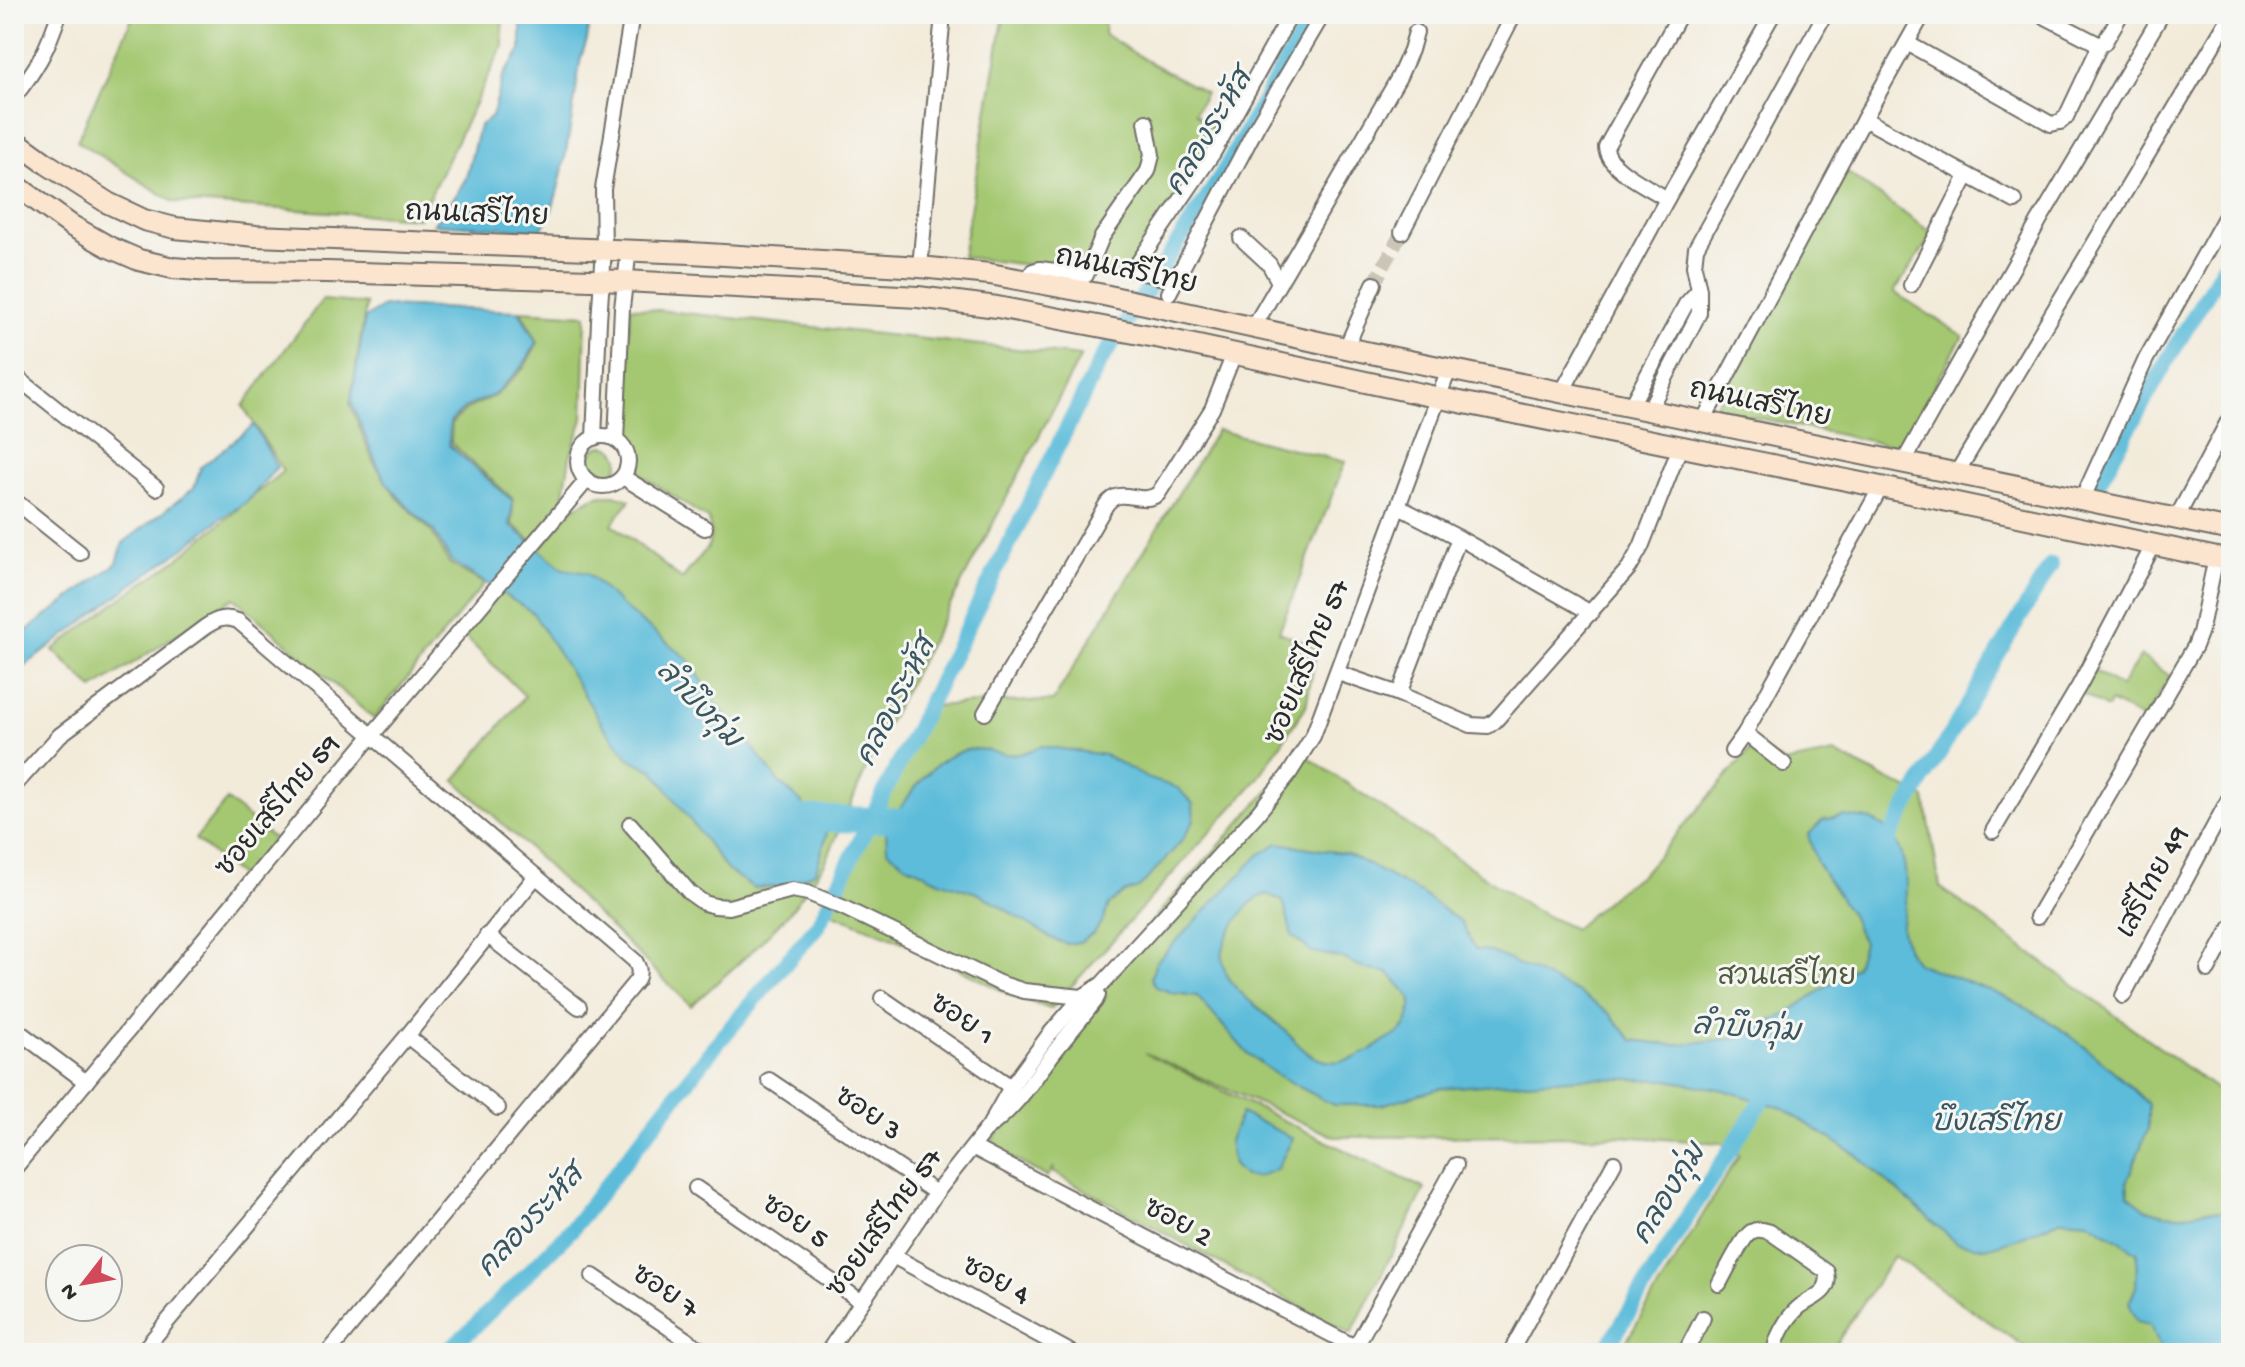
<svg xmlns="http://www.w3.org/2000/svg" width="2245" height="1367" viewBox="0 0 2245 1367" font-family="'Gochi Hand','Playpen Sans Thai',sans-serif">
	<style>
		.green { fill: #a4c871; stroke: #687a4e; stroke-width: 2 }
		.water { fill: #5cbcda; stroke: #447482; stroke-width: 2; fill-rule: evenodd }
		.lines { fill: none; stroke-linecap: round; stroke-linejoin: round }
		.canal { stroke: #5cbcda; stroke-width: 16 }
		.river { stroke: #5cbcda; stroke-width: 26 }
		.street-tunnel { stroke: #cbc5b7; stroke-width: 14; stroke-dasharray: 14 7; stroke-linecap: butt }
		.street-casing { stroke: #716e68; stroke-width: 18 }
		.secondary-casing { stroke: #716e68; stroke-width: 24 }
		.street { stroke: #fff; stroke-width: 14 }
		.secondary { stroke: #fbe5cf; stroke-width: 20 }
		.labels { text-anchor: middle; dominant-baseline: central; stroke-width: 6; stroke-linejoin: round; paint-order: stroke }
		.street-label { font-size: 28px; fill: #2b2b2b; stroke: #f6f6f2 }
		.park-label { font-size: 28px; fill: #4f5a40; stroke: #f6f6f2 }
		.water-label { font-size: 30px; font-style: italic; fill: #3a5660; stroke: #f6f6f2 }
	</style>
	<rect width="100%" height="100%" fill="#f6f6f2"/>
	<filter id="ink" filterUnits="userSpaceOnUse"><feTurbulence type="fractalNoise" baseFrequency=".0125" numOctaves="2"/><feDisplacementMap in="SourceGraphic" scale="16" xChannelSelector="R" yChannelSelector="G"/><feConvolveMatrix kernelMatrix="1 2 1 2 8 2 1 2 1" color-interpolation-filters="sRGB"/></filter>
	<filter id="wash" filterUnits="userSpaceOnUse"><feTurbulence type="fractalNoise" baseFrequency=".006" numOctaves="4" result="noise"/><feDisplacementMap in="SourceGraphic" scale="32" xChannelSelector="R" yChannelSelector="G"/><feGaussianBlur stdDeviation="1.8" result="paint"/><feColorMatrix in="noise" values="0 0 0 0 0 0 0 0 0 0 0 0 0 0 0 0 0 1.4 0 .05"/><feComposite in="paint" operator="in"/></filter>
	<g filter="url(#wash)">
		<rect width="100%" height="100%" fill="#f3ebda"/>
		<!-- green -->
		<g class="green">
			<polygon points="134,14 502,14 503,46 419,218 174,202 77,141"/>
			<polygon points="1004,14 1105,14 1104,34 1147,61 1206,93 1195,113 1219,133 1187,188 1126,277 962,257"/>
			<polygon points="1845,171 1933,234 1894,292 1963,336 1899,447 1714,409"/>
			<polygon points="322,300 366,304 350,404 373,461 396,496 432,532 449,563 484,584 374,719 234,598 93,689 53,650 116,602 180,557 283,471 243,406"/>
			<polygon points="630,307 1081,356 878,742 825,863 789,913 751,952 691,1006 532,851 455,780 525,696 463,635 549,538 573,508 592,498 602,495 614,495 630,500 612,524 682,579 708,547 711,534 709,520 640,474 638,452 626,423"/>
			<polygon points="521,311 586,315 583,419 570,457 563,499 532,541 512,524 513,499 451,443 452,423 467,409 496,395 524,368 538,342"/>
			<polygon points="1217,430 1345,462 1279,632 1317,647 1306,706 1257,780 1051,1009 1011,995 913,946 831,913 935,706 990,702 1053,701"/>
			<circle cx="604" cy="461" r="15"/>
			<polygon points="2141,656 2170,676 2144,720 2111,702 2107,708 2081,693 2095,671 2120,687"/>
			<polygon points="1755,744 1784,763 1834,753 1925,798 1940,887 2231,1100 2231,1353 2034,1353 1894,1256 1830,1353 1619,1353 1739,1155 1722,1143 1618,1136 1335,1137 1145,1053 1425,1189 1351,1334 1052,1172 1054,1167 1047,1177 989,1146 1041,1064 1157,915 1302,753 1532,909 1574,929 1619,890 1643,873"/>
			<polygon points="227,800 274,839 242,878 195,839"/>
		</g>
		<!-- water -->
		<g class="water">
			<path d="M521,14H587C587,20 589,27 588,33C588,43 581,52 580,63C575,93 561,215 540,230L433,224L454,198L466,178L479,126L492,117L503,76L521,50Z"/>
			<polygon points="383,306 519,311 537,343 522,367 494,395 466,407 450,422 449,445 513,501 510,525 563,569 587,573 623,607 689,660 716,703 750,744 778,781 801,802 827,833 816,871 787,886 754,888 727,870 654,771 629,758 604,727 533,613 451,561 434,531 409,508 386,482 375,460 351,401 365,318"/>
			<polygon points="254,425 277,467 247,502 221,518 183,549 133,584 14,674 14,640 117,563 123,543 194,488 201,467"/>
			<path d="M1041,746L1105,755L1147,778L1178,788L1193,804L1194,821L1180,843L1139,888L1123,893L1109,905L1103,920L1094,933L1080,942L1067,944L1053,939L980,894L939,881L905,864L887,850L886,829C906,800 935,750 975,749C989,749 1003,756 1018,754C1026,753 1034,749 1041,746Z"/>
			<path d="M1844,816C1854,818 1867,817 1875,822C1906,836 1908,875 1905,905C1904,913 1901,921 1902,930C1904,943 1909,954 1917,963C1952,978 1989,987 2021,1005C2069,1030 2110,1066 2148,1104V1129L2127,1181L2128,1195L2146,1209L2165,1214L2181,1215L2208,1210L2231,1213V1353H2163L2150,1324L2137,1321L2129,1303L2136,1287L2137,1252L2088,1221L2062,1219L2016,1239L1986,1248L1957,1243L1856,1155L1782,1108L1724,1090L1667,1080L1582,1078L1441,1088L1381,1105H1333L1275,1074L1246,1052L1197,996L1173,993L1156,987L1151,978L1156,962L1259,855L1278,843L1348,854L1419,892L1461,922L1475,949L1492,952L1579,993L1610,1014L1632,1040L1673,1045L1736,1038L1786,1014L1856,966L1863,943L1851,915L1817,863L1808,835L1823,820ZM1267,894L1283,901L1292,936L1312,952L1342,958L1366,969L1389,973L1412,999C1409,1030 1404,1030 1379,1045C1363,1055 1346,1064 1327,1061C1308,1059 1296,1041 1283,1029C1251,999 1197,974 1236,922C1245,909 1251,899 1267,894Z"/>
			<polygon points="1241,1113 1293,1138 1277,1169 1257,1177 1244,1176 1233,1165 1229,1141"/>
		</g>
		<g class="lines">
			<!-- canal -->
			<g class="canal">
				<polyline points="2098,483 2165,364 2231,254"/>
				<polyline points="1887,855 1891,834 2051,565"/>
				<polyline points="444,1353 472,1329 572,1229 715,1046 818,925 1101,360 1217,183 1313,14"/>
				<polyline points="1604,1353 1681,1227 1773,1083"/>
			</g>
			<!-- river -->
			<polyline class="river" points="782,818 926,821"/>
		</g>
	</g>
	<g filter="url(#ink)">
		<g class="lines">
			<!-- street-tunnel -->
			<polyline class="street-tunnel" points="1374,284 1402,232"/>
			<!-- street casing -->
			<g class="street-casing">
				<g id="street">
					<polyline points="2040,14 2100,45 2104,43 2121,14"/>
					<polyline points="1907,43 2051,124 2060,122 2066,117 2100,45"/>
					<path d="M14,97C38,67 47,50 59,14"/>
					<polyline points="1864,119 2015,201"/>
					<path d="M1667,199C1649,187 1607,169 1606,147L1680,14"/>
					<polyline points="1402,232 1514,14"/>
					<polyline points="1241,238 1269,264 1279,282"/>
					<polyline points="920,267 943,14"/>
					<polyline points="1027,280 1033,271 1040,269 1086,275 1102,237 1148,171 1152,155 1146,122"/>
					<polyline points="1175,281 1133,270 1213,153 1291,14"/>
					<polyline points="1911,285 1967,176"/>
					<polyline points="1169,293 1257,126 1323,14"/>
					<polyline points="1253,328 1399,77 1411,50 1416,32"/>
					<polyline points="1346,348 1374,284"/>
					<polyline points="14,375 156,488"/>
					<polyline points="1562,392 1667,199 1773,14"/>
					<polyline points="1630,407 1686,304 1699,290"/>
					<polyline points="1649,410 1699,313 1699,290 1694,266 1696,248 1825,14"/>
					<polyline points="1703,421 1864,119 1923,14"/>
					<circle cx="603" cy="461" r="25"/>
					<polyline points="594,438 599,321 604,249 603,189 632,14"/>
					<polyline points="616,440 622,308 629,249"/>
					<polyline points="1903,463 2039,221 2162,14"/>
					<polyline points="1956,474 2231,15"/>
					<polyline points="623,477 705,528"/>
					<polyline points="14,500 80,553"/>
					<polyline points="2082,500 2146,359 2231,207"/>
					<polyline points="1399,507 1459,538 1591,613"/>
					<polyline points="2176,519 2231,416"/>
					<polyline points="1338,673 1399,694 1471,725 1488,726 1495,721 1629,568 1641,547 1680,447"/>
					<polyline points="1399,694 1459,538"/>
					<path d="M985,713L1106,505C1121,484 1139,507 1158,494L1212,409L1234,354"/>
					<polyline points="1745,733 1784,764"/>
					<polyline points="1732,751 1745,733 1881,487"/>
					<path d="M14,786L60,735L205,627C217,619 224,616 238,621L635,961C639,968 640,972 637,980L328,1353"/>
					<polyline points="630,824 690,893 704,903 715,906 729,907 792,890 808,893 842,907 999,983 1024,991 1082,997 1095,1001"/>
					<polyline points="1993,831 2079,686 2154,544"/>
					<polyline points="2037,917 2195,646 2200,633 2216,557"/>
					<polyline points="487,935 579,1007"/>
					<polyline points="2208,970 2231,927"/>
					<polyline points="2123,996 2231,795"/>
					<polyline points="882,998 1011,1087"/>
					<polyline points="14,1028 86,1082"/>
					<polyline points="407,1036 498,1108"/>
					<polyline points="769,1080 936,1193"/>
					<path d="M993,1124C1019,1104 1035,1077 1055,1051C1068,1034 1082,1018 1095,1001L1098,995"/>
					<polyline points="974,1148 1355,1347"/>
					<polyline points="14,1169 372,735 587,480"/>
					<polyline points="696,1188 862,1302"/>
					<polyline points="893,1256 1072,1353"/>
					<polyline points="593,1276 706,1353"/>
					<path d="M1719,1284C1725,1273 1742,1238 1751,1232C1758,1228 1763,1230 1770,1232L1827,1272C1832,1294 1811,1297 1798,1308C1787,1318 1774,1339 1775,1353"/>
					<polyline points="141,1353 407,1036 536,876"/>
					<polyline points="827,1353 936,1193 989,1126 1011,1087 1048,1036 1082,997 1102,984 1257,814 1289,774 1313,736 1449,369"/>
					<polyline points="1352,1353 1456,1165"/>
					<polyline points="1510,1353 1614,1163"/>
					<polyline points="1685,1353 1703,1318"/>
				</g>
			</g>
			<!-- secondary casing -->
			<g class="secondary-casing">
				<g id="secondary">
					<polyline points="14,140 47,164 108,203 144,220 175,228 256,236 691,253 920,267 990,274 1104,295 1346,348 2231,530"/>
					<polyline points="14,184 72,226 109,247 139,260 173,268 210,271 327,272 625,281 918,297 997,307 1161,338 1440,398 1881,487 2231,561"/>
				</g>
			</g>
			<!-- street -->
			<use href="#street" class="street"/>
			<!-- secondary -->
			<use href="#secondary" class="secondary"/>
		</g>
	</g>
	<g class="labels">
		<!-- street labels -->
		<g class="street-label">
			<text transform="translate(477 216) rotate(2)">ถนนเสรีไทย</text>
			<text transform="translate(1126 272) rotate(12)">ถนนเสรีไทย</text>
			<text transform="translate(1760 405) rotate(12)">ถนนเสรีไทย</text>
			<text transform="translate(1309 663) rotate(-67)">ซอยเสรีไทย 57</text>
			<text transform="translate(279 807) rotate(-50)">ซอยเสรีไทย 59</text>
			<text transform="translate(2154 883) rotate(-62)">เสรีไทย 49</text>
			<text transform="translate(961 1021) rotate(34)">ซอย 1</text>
			<text transform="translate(867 1115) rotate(34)">ซอย 3</text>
			<text transform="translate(794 1223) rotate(34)">ซอย 5</text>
			<text transform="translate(886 1224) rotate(-54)">ซอยเสรีไทย 57</text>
			<text transform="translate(1177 1224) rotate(28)">ซอย 2</text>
			<text transform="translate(995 1282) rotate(28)">ซอย 4</text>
			<text transform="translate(664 1293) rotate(34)">ซอย 7</text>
		</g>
		<!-- park labels -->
		<g class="park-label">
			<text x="1787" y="978">สวนเสรีไทย</text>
		</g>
		<!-- water labels -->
		<g class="water-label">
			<text transform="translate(1211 134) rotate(-59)">คลองระหัส</text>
			<text transform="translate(898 703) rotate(-63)">คลองระหัส</text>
			<text transform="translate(697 706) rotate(46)">ลำบึงกุ่ม</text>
			<text transform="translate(1746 1031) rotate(4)">ลำบึงกุ่ม</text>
			<text x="1996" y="1124">บึงเสรีไทย</text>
			<text transform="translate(1671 1195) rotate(-58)">คลองกุ่ม</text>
			<text transform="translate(532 1223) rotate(-47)">คลองระหัส</text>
		</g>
	</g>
	<!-- margin -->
	<rect width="2245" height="1367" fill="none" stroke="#f6f6f2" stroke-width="48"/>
	<!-- north arrow -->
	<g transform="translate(84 1283) rotate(239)"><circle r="38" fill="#f6f6f2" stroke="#a5a5a2" stroke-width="2"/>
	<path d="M0-6L14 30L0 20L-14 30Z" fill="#d1495b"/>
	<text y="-12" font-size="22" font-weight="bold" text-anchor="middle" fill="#2b2b2b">N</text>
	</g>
</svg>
